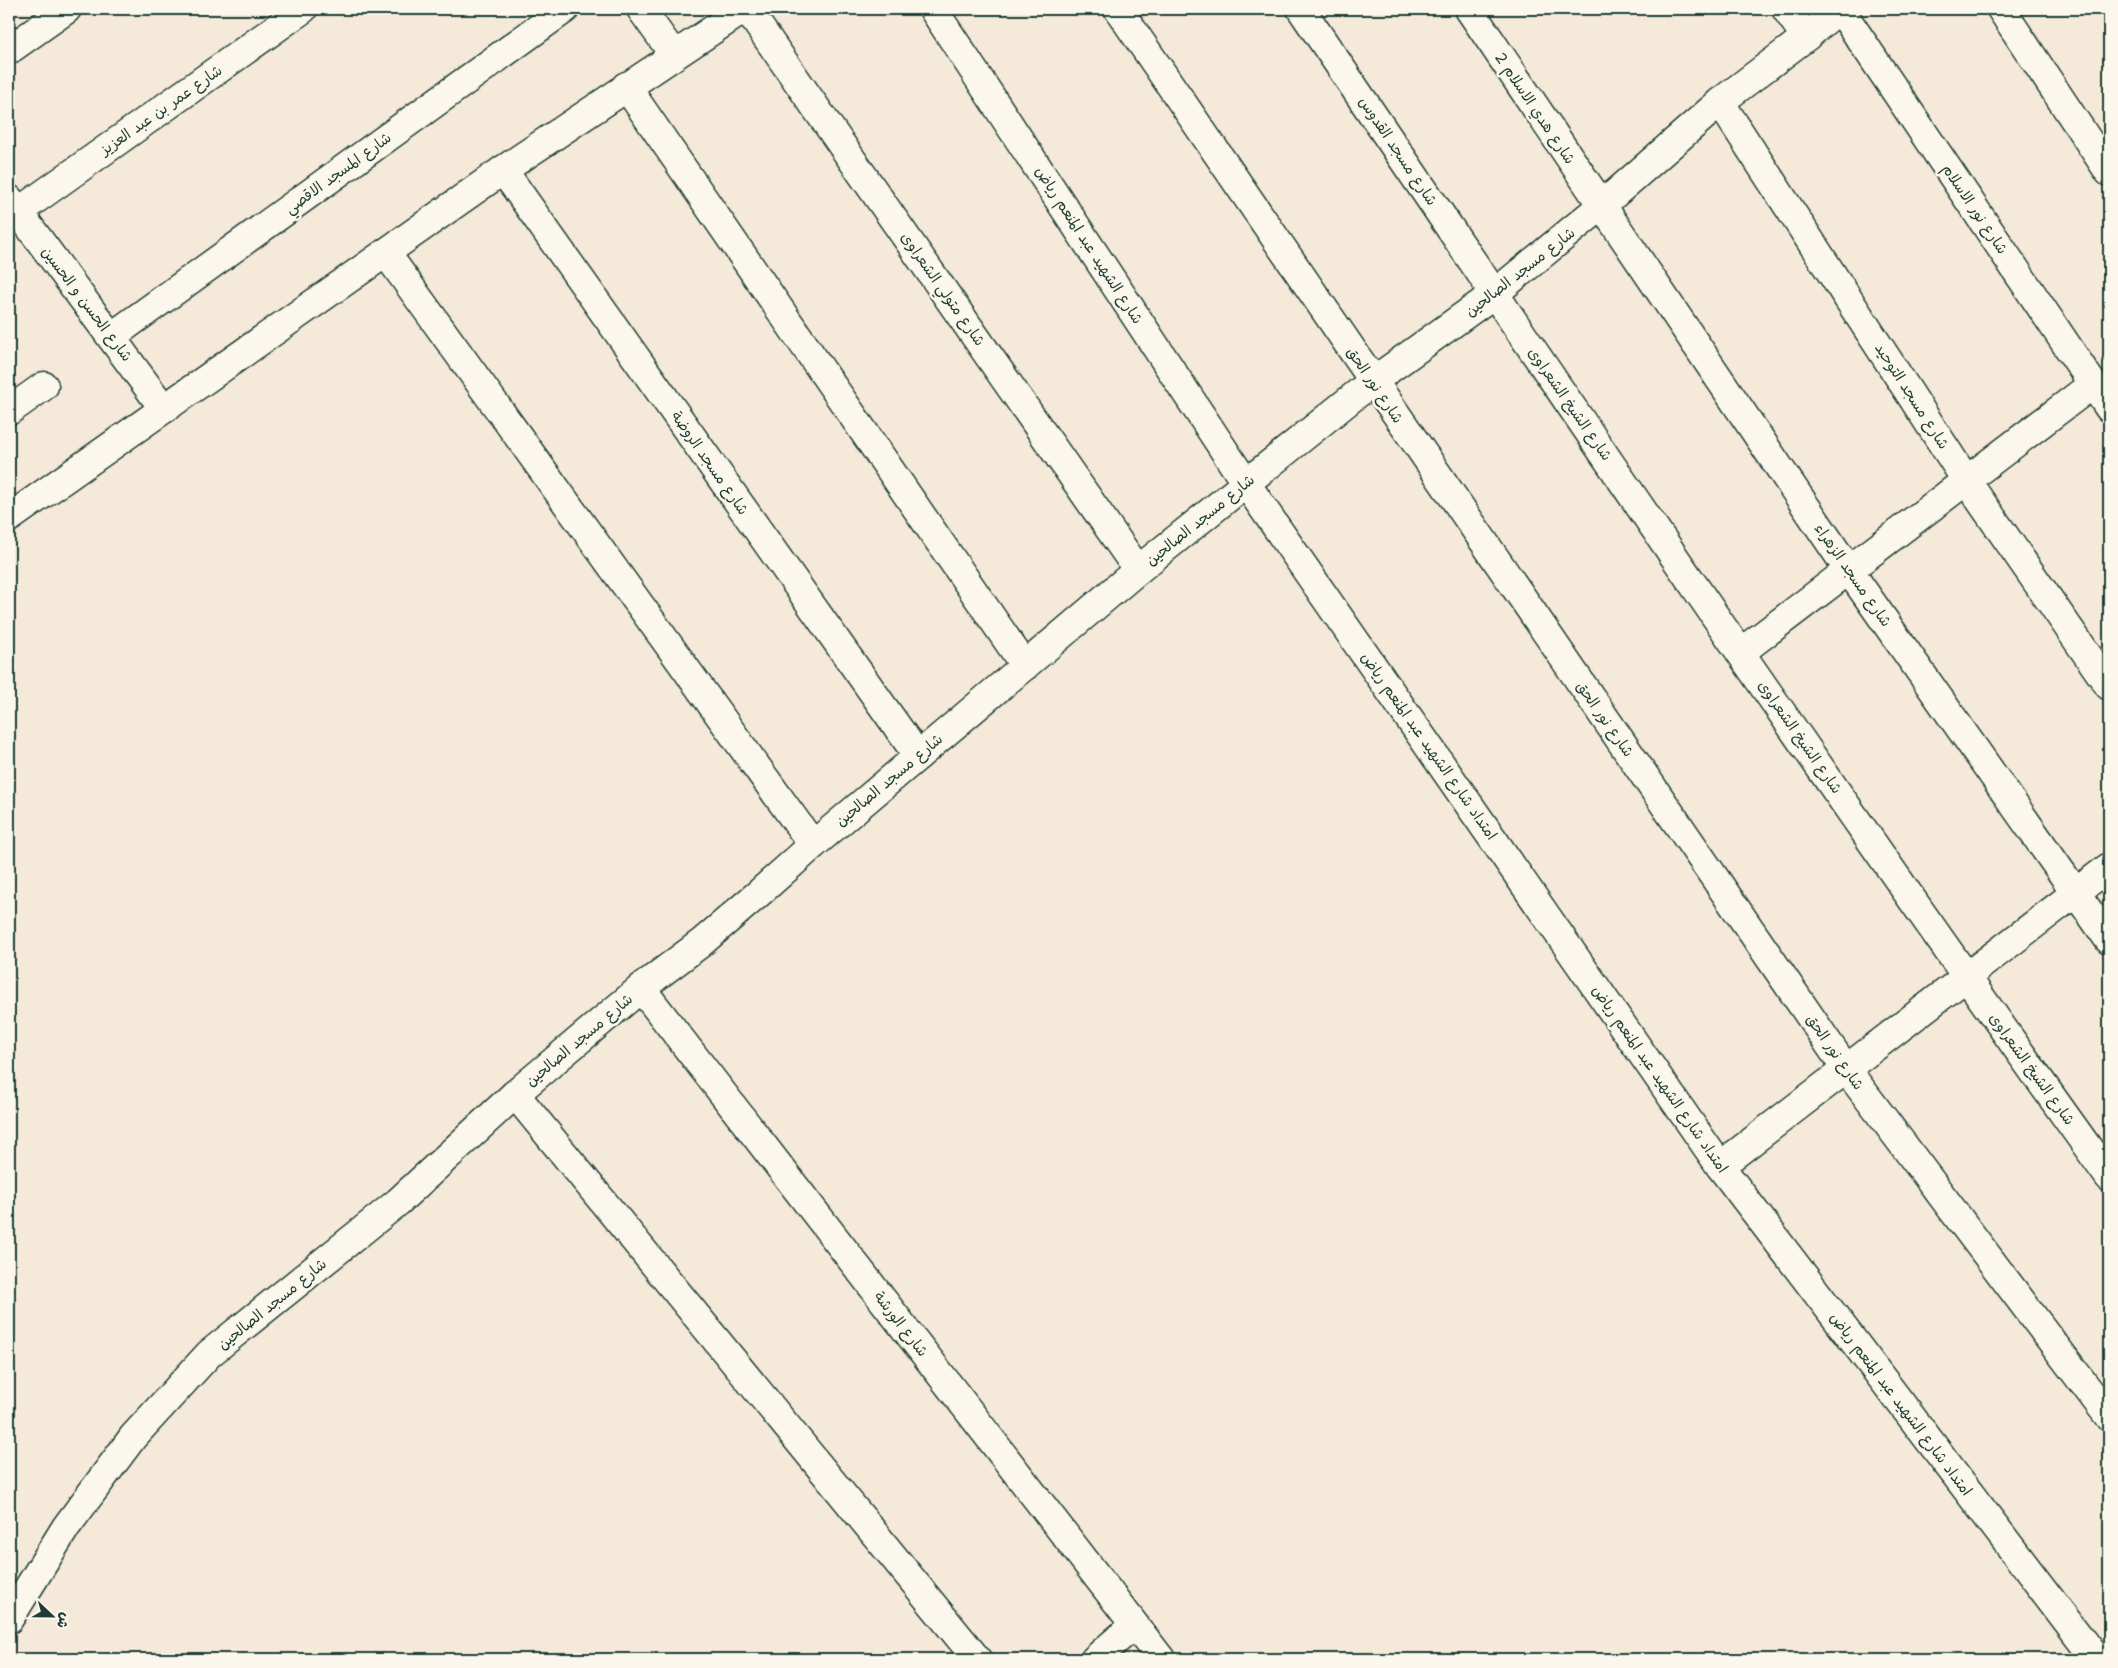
<svg xmlns="http://www.w3.org/2000/svg" width="2118" height="1668" viewBox="0 0 2118 1668" font-family="'Shantell Sans','Playpen Sans Arabic',sans-serif">
	<style>
		.lines { fill: none; stroke-linecap: round; stroke-linejoin: round }
		.minor-casing { stroke: #1f3d34; stroke-width: 31 }
		.minor { stroke: #fbf7ec; stroke-width: 28 }
		.labels { text-anchor: middle; dominant-baseline: central; stroke-width: 5; stroke-linejoin: round; paint-order: stroke }
		.street-label { font-size: 15px; fill: #1f3d34; stroke: #fbf7ec }
	</style>
	<rect width="100%" height="100%" fill="#f5e9d9"/>
	<filter id="ink" filterUnits="userSpaceOnUse"><feTurbulence type="fractalNoise" baseFrequency=".02" numOctaves="2"/><feDisplacementMap in="SourceGraphic" scale="10" xChannelSelector="R" yChannelSelector="G"/><feConvolveMatrix kernelMatrix="1 2 1 2 8 2 1 2 1" color-interpolation-filters="sRGB"/></filter>
	<g filter="url(#ink)">
		<g class="lines">
			<!-- minor casing -->
			<g class="minor-casing">
				<g id="minor">
					<polyline points="641,9 674,55"/>
					<polyline points="747,9 1138,570"/>
					<polyline points="933,9 1245,482 1720,1166 2096,1659"/>
					<polyline points="1118,9 1846,1069 2109,1417"/>
					<path d="M1301,9C1567,401 1833,793 2109,1177"/>
					<polyline points="1469,9 1848,569 2109,940"/>
					<polyline points="1786,9 1806,37"/>
					<polyline points="1840,9 2109,408"/>
					<polyline points="2001,9 2109,172"/>
					<polyline points="9,50 67,9"/>
					<polyline points="626,86 1025,666"/>
					<polyline points="1720,102 1966,480 2109,686"/>
					<polyline points="503,170 918,756"/>
					<polyline points="9,199 164,409"/>
					<polyline points="18,212 303,9"/>
					<polyline points="386,253 813,845"/>
					<polyline points="111,337 565,9"/>
					<polyline points="9,411 44,386"/>
					<polyline points="9,518 503,170 744,9"/>
					<polyline points="1741,652 2093,384"/>
					<polyline points="641,988 1161,1659"/>
					<polyline points="515,1094 977,1659"/>
					<polyline points="1720,1166 2109,867"/>
					<polyline points="9,1619 66,1527 133,1437 209,1354 398,1202 515,1094 641,988 701,943 758,894 813,845 1138,570 1373,381 1494,294 1601,206 1720,102 1806,37 1839,9"/>
					<polyline points="1095,1659 1134,1625"/>
				</g>
			</g>
			<!-- minor -->
			<use href="#minor" class="minor"/>
		</g>
	</g>
	<g class="labels">
		<!-- street labels -->
		<g class="street-label">
			<text transform="translate(1535 108) rotate(56)">شارع هدي الاسلام 2</text>
			<text transform="translate(161 110) rotate(-35)">شارع عمر بن عبد العزيز</text>
			<text transform="translate(1398 151) rotate(56)">شارع مسجد القدوس</text>
			<text transform="translate(338 173) rotate(-36)">شارع المسجد الاقصي</text>
			<text transform="translate(1975 209) rotate(56)">شارع نور الاسلام</text>
			<text transform="translate(1089 245) rotate(57)">شارع الشهيد عبد المنعم رياض</text>
			<text transform="translate(1520 272) rotate(-38)">شارع مسجد الصالحين</text>
			<text transform="translate(943 289) rotate(55)">شارع متولي الشعراوى</text>
			<text transform="translate(87 304) rotate(53)">شارع الحسن و الحسين</text>
			<text transform="translate(1375 385) rotate(56)">شارع نور الحق</text>
			<text transform="translate(1912 396) rotate(57)">شارع مسجد التوحيد</text>
			<text transform="translate(1570 404) rotate(55)">شارع الشيخ الشعراوى</text>
			<text transform="translate(710 463) rotate(55)">شارع مسجد الروضة</text>
			<text transform="translate(1200 520) rotate(-39)">شارع مسجد الصالحين</text>
			<text transform="translate(1853 575) rotate(55)">شارع مسجد الزهراء</text>
			<text transform="translate(1605 719) rotate(55)">شارع نور الحق</text>
			<text transform="translate(1800 737) rotate(55)">شارع الشيخ الشعراوى</text>
			<text transform="translate(1429 746) rotate(55)">امتداد شارع الشهيد عبد المنعم رياض</text>
			<text transform="translate(889 780) rotate(-40)">شارع مسجد الصالحين</text>
			<text transform="translate(579 1040) rotate(-40)">شارع مسجد الصالحين</text>
			<text transform="translate(1835 1052) rotate(55)">شارع نور الحق</text>
			<text transform="translate(2032 1069) rotate(54)">شارع الشيخ الشعراوى</text>
			<text transform="translate(1660 1079) rotate(55)">امتداد شارع الشهيد عبد المنعم رياض</text>
			<text transform="translate(272 1304) rotate(-39)">شارع مسجد الصالحين</text>
			<text transform="translate(901 1324) rotate(52)">شارع الورشة</text>
			<text transform="translate(1901 1404) rotate(53)">امتداد شارع الشهيد عبد المنعم رياض</text>
		</g>
	</g>
	<!-- margin -->
	<rect width="2118" height="1668" fill="none" stroke="#fbf7ec" stroke-width="30"/>
	<rect x="15" y="15" width="2088" height="1638" fill="none" stroke="#1f3d34" stroke-width="2" filter="url(#ink)"/>
	<!-- north arrow -->
	<g transform="translate(52 1616) rotate(112)" stroke="#fbf7ec" stroke-width="4" paint-order="stroke">
	<path d="M0-4L9 19L0 12L-9 19Z" fill="#1f3d34"/>
	<text y="-8" font-size="14" font-weight="bold" text-anchor="middle" fill="#1f3d34">ش</text>
	</g>
</svg>
